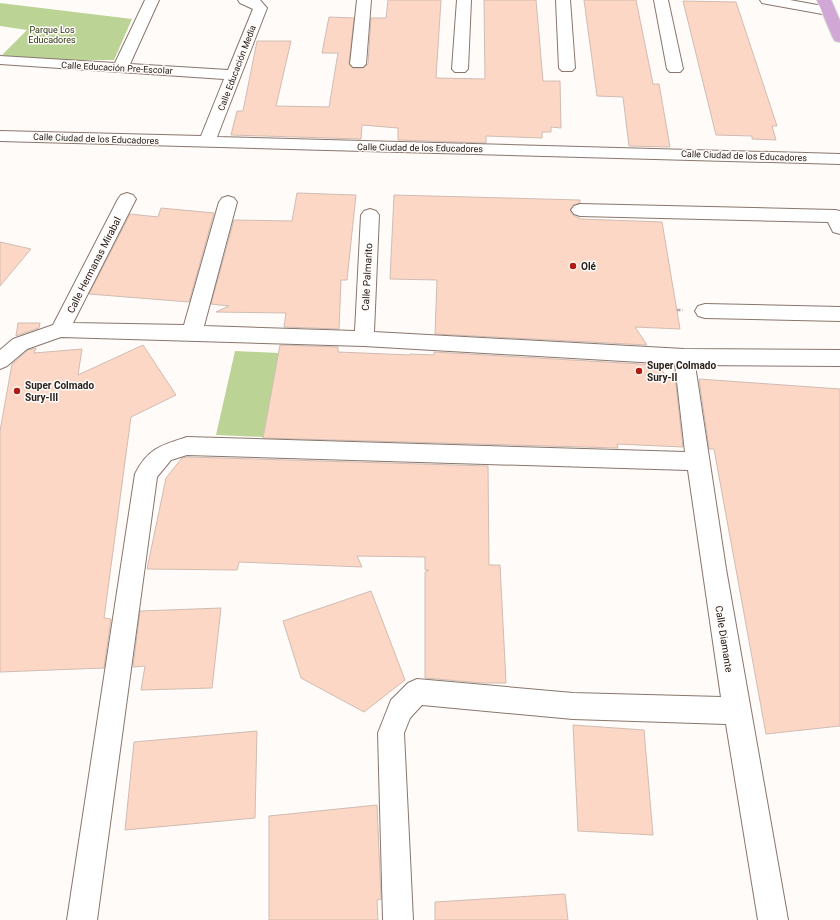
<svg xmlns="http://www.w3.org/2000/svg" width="840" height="920" viewBox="0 0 840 920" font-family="Roboto,sans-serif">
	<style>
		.green { fill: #bbd496 }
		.building { fill: #fdd7c5; stroke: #d0bcb2 }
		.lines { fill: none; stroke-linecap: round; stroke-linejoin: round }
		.minor-casing { stroke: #89766d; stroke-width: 2 }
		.major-casing { stroke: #d8d7d6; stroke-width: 2 }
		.path { stroke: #b1aca9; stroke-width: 2.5; stroke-dasharray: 3.5 2; stroke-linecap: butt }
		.minor { fill: #fff; fill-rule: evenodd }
		.major { fill: #d0a7d5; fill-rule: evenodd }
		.poi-dot { fill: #ad1d14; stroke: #fffbf9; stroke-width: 1.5 }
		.labels { text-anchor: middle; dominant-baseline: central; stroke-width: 3; stroke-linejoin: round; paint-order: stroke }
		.far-park-label { font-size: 9px; fill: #26330d; stroke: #fffbf9 }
		.far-street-label { font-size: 9px; fill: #28211d; stroke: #fffbf9 }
		.street-label { font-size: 10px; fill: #28211d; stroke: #fffbf9 }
		.poi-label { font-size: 10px; font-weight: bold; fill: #28211d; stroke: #fffbf9; text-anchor: start }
	</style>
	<rect width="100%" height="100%" fill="#fffbf9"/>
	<!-- green -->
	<g class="green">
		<polygon points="0,3 132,19 114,60 34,60 2,55 27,30 0,26"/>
		<polygon points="235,351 279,353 263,437 216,435"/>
	</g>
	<!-- building -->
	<g class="building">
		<polygon points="388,0 441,0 436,78 485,79 484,0 536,0 543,81 560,81 561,128 551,127 551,132 542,132 542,138 486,136 486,143 398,140 398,128 362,125 361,139 231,135 237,111 243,111 257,41 291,41 276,106 329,107 338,53 322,53 329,17 354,18 349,64 353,68 363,68 368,64 371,18 386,18"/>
		<polygon points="584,0 636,0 653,84 659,84 670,147 629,146 623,97 597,96"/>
		<polygon points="683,1 736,2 777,126 772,126 776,140 752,139 752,136 716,135"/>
		<polygon points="297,193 356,195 347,280 341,280 339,329 284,327 286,313 216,312 229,306 211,304 234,220 292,221"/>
		<polygon points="394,195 580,200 580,203 573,205 570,210 573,215 581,219 662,222 680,329 635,327 647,345 435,334 437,280 390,279"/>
		<polygon points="161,208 214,213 189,302 89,294 130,214 158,217"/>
		<polygon points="0,242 31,249 0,286"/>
		<polygon points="18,323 40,323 39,328 16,336"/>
		<polygon points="143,345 176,395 131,417 104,618 111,619 104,668 0,672 0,431 12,364 28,350 36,348 34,353 82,349 78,375"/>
		<polygon points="280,345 338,347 338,352 410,355 410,354 434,355 434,352 658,365 666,376 675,377 683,447 617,444 618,448 263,438"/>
		<polygon points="699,379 840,389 840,726 766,734 714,449 709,449"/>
		<polygon points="187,457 488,466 489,565 500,565 506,683 482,683 425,678 425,572 429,570 425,570 425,557 357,556 362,567 239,562 237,570 147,569 166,478 182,458"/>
		<polygon points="371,591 405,680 364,712 301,678 283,621"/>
		<polygon points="221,608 212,688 141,690 145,666 133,667 140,611"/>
		<polygon points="573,725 644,730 653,835 578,831"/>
		<polygon points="257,731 255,818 125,830 134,742"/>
		<polygon points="377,805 381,899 377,900 378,920 269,920 269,816"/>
		<polygon points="565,894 568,920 435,920 435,902"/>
	</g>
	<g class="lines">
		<!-- minor casing -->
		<g class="minor-casing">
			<g id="minor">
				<polygon points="145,0 159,0 130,64 228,70 253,9 240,3 238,0 260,0 267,8 217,137 840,154 840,164 0,141 0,131 201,136 224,79 0,64 0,56 115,63"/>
				<polygon points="357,0 371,0 366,64 363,67 353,67 350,64"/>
				<polygon points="457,0 471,0 468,69 465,72 455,72 452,69"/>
				<polygon points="556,0 570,0 575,68 572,71 562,71 559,68"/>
				<polygon points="654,0 668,0 683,69 680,72 670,72 667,69"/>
				<polygon points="760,0 790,0 828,7 833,8 835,11 833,14 828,15 767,4 762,3"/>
				<path d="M127,193L133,195L136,199L73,323L184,325L219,202L222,198L228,196L234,198L237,202L204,326L355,331L361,215L364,211L370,209L376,211L379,215L374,332L684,349L840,350V366L695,365L726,569L788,920H758L726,724L573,719L422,705L410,718L404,733L413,920H383L378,733L391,700L408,683L417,679L573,693L721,697L688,470L187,455L171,460L157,477L97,920H67L135,474C148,448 162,445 187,437L685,452L675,364L364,346L61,337L27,349L7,366L0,369V350L13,339L53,325L118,199L121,195Z"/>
				<polygon points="580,204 835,210 840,211 840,234 833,232 828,222 580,216 574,214 571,210 574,206"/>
				<polygon points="705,304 840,307 840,321 705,318 698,316 695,311 698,306"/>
			</g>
		</g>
		<!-- major casing -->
		<g class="major-casing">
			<polygon id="major" points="817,0 831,0 840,21 840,42 835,41 833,38"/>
		</g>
		<!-- path -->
		<polyline class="path" points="677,310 683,310"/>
		<!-- minor -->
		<use href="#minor" class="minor"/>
		<!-- major -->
		<use href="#major" class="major"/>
	</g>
	<!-- markers -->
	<g class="poi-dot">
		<circle cx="573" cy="266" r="4"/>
		<circle cx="639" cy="371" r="4"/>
		<circle cx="17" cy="391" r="4"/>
	</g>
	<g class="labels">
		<!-- far-park labels -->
		<g class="far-park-label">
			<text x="52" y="30">Parque Los<tspan x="52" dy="10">Educadores</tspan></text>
		</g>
		<!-- far-street labels -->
		<g class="far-street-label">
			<text transform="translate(117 68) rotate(3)">Calle Educación Pre-Escolar</text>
			<text transform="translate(237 68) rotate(-69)">Calle Educación Media</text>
			<text transform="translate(96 139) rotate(2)">Calle Ciudad de los Educadores</text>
			<text transform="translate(420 148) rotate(1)">Calle Ciudad de los Educadores</text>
			<text transform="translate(744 156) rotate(2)">Calle Ciudad de los Educadores</text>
		</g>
		<!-- street labels -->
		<g class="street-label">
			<text transform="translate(94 265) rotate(-63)">Calle Hermanas Mirabal</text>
			<text transform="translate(367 277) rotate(-87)">Calle Palmarito</text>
			<text transform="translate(724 639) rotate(81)">Calle Diamante</text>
		</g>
		<!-- poi labels -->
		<g class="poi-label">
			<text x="581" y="266">Olé</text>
			<text x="647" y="365">Super Colmado<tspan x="647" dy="12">Sury-II</tspan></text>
			<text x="25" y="385">Super Colmado<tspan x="25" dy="12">Sury-III</tspan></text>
		</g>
	</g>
</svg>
